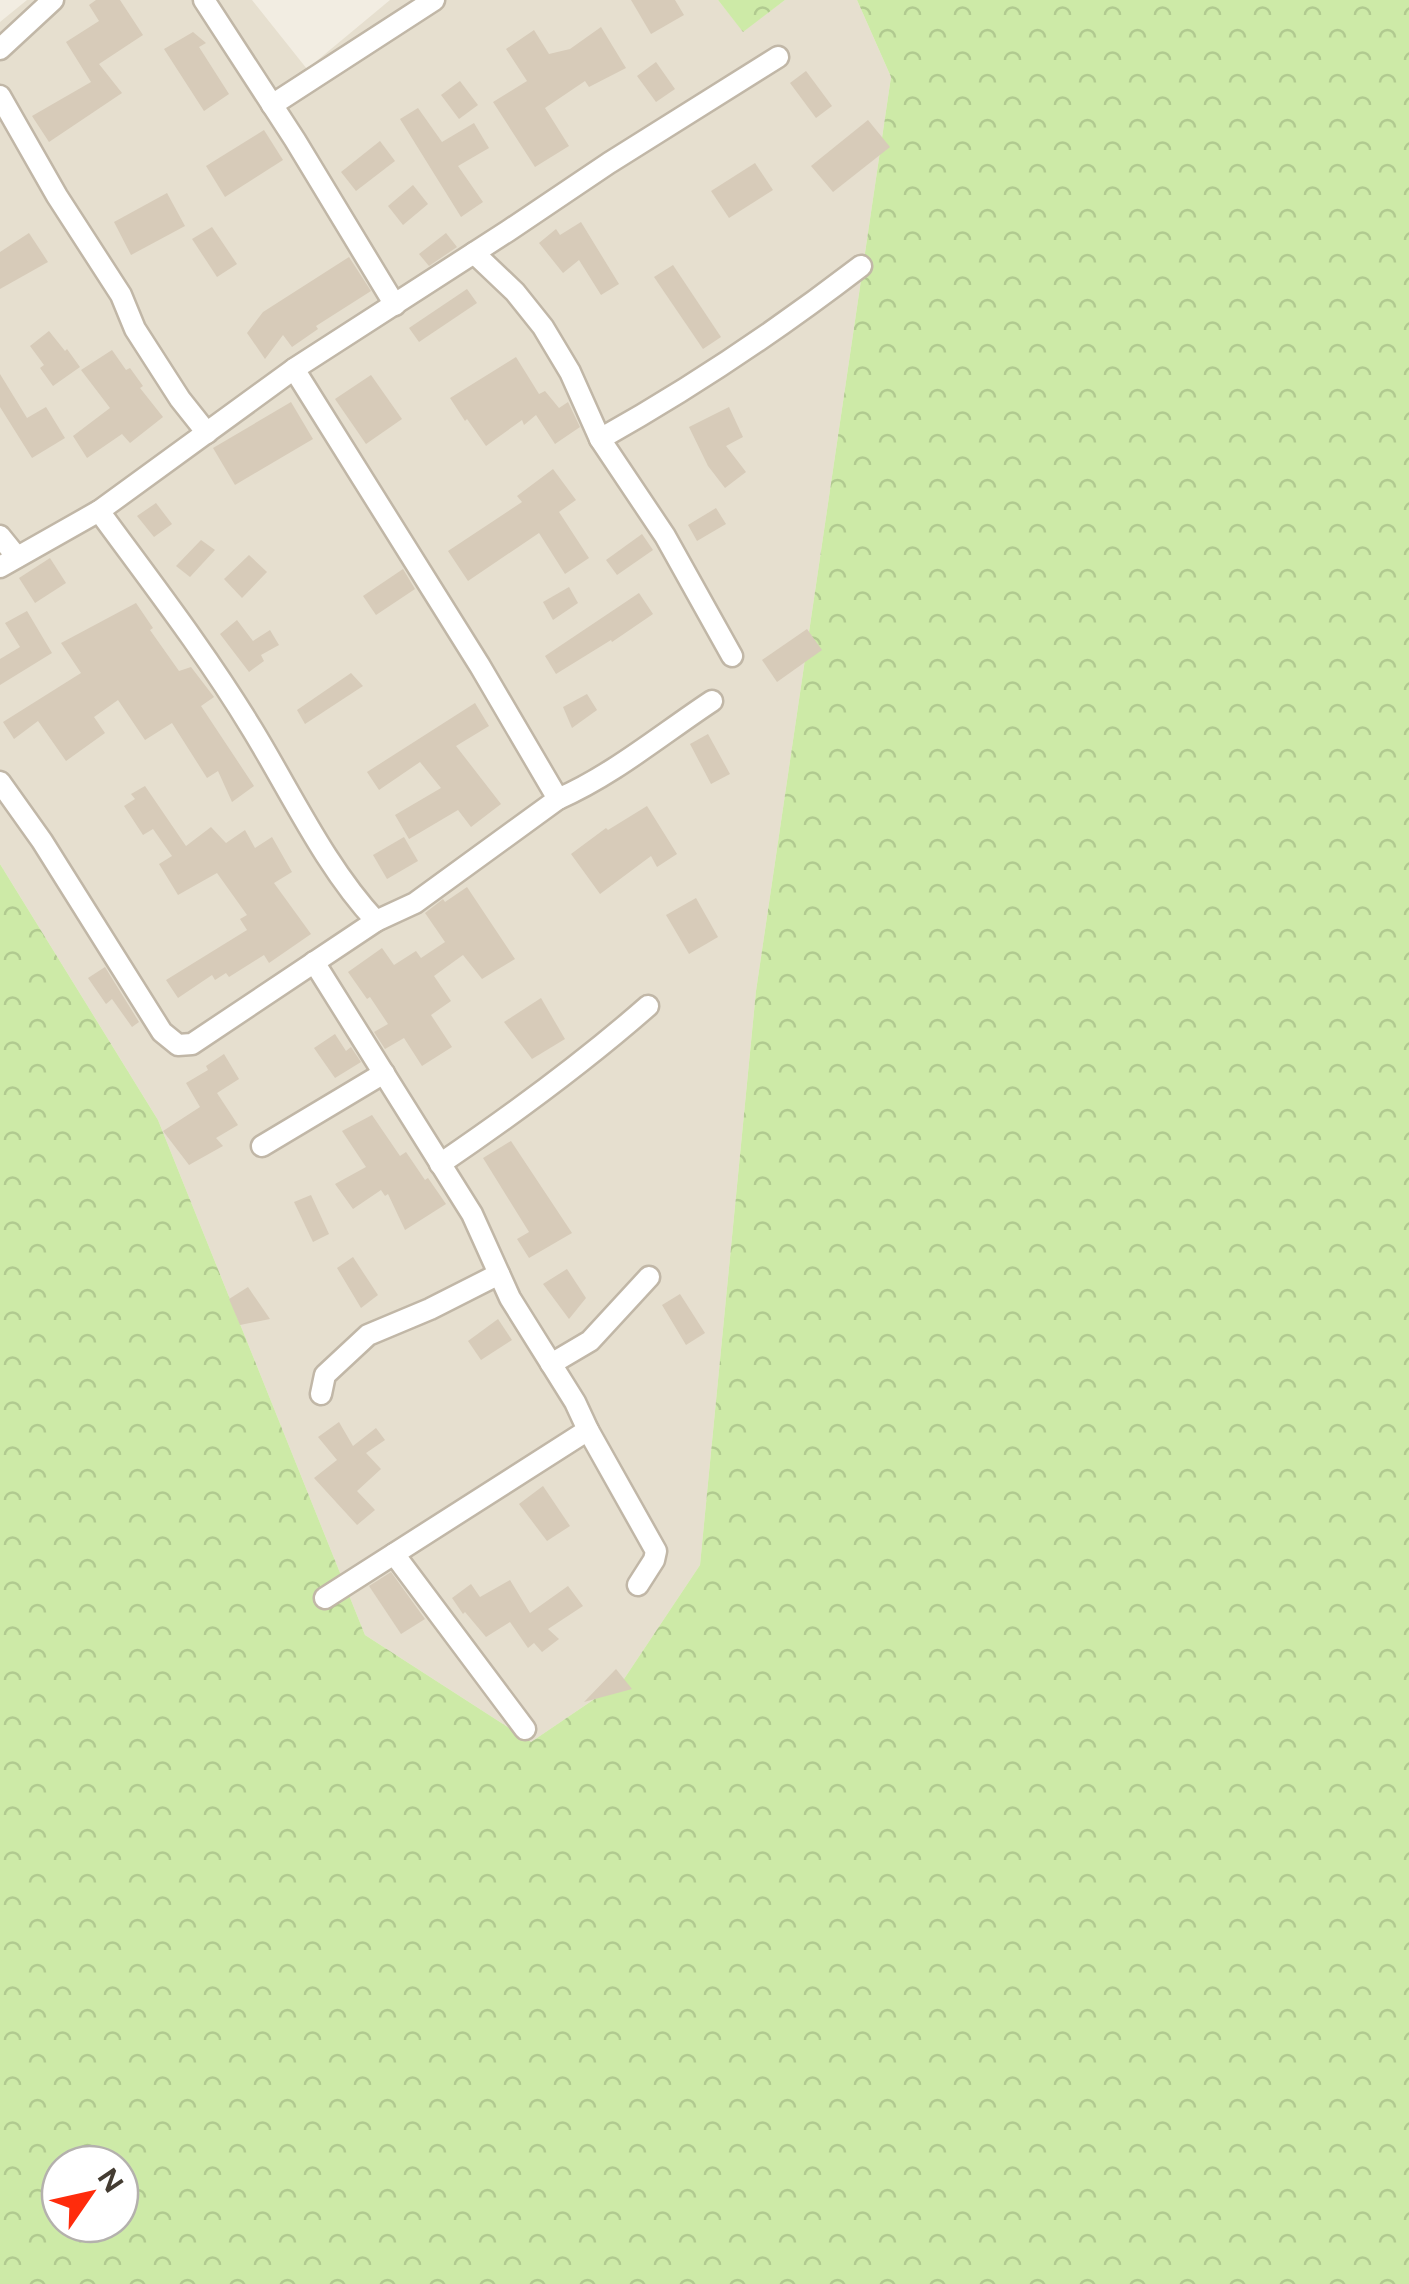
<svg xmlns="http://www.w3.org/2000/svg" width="1409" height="2284" viewBox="0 0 1409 2284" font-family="Figtree,sans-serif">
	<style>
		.residential { fill: #e6dfcf }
		.forest { fill: url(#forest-crowns); fill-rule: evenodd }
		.building { fill: #d7cbb9 }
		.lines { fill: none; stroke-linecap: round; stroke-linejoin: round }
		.minor-casing { stroke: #c1b7a7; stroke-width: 25 }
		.minor { stroke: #fff; stroke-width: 20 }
	</style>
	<defs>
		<pattern id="forest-crowns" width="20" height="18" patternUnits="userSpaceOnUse" patternTransform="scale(2.5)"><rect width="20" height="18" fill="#cdeaa7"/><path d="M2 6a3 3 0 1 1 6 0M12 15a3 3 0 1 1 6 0" fill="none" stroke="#b1ca90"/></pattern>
	</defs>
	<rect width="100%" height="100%" fill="#f2ede2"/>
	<!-- residential -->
	<polygon class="residential" points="27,0 252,0 307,69 390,0 718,0 743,31 785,0 857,0 891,77 756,991 700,1565 624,1679 531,1742 365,1635 158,1120 0,864 0,22"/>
	<!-- forest -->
	<g class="forest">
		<polygon points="718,0 785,0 743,32"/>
		<path d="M857,0H1409V2284H0V864L158,1120L365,1635L531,1742L624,1679L700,1565L756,991L891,77ZM60,2164H120V2224H60Z"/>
	</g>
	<!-- building -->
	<g class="building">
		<polygon points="96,0 120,0 143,35 99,64 122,93 49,142 32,116 91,82 66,42 99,21 89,5"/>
		<polygon points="631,0 675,0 684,15 651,34"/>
		<polygon points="601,27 626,68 589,87 585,81 545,108 569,146 535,167 493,102 527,81 506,49 534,30 549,54 570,49"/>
		<polygon points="193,32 206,43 199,47 229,94 204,111 164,49"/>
		<polygon points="656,62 675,89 656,102 637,76"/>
		<polygon points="806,71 832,106 816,118 790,83"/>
		<polygon points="460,81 478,105 459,119 441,95"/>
		<polygon points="418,108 442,142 474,123 489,148 458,166 483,202 461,217 400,119"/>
		<polygon points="868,120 890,147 833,192 811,166"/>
		<polygon points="264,130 283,160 225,197 206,166"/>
		<polygon points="380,141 395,161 356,191 341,172"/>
		<polygon points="755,163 773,190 729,218 711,191"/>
		<polygon points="413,185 428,204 403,225 388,206"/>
		<polygon points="167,193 185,226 131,255 114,222"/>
		<polygon points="581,222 619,284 601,295 579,260 563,273 539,243 556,229 560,235"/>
		<polygon points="212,227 237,264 217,277 192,239"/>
		<polygon points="29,233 48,262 0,289 0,252"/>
		<polygon points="446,233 457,247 429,266 419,254"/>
		<polygon points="349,257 371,291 316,326 318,329 292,347 283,335 265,359 247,333 263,312"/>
		<polygon points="673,265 721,337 703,349 654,277"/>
		<polygon points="467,289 477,303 419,342 409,328"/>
		<polygon points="49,331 65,351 67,349 80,367 53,386 40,368 44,365 30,346"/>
		<polygon points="112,350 126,370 130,368 143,386 140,388 163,417 130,443 122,434 87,458 73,436 110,408 81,370"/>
		<polygon points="516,357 539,394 545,391 559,408 568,402 580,427 555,444 536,415 524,425 522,420 486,446 467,419 465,421 450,398"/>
		<polygon points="0,374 27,418 46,407 65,438 32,458 0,407"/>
		<polygon points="371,375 402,419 366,444 335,399"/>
		<polygon points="291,402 313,439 235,485 213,448"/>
		<polygon points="729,407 743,437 726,446 746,472 725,488 708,466 689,427"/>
		<polygon points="553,469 576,500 559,512 589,558 565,574 539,533 468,581 448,551 522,502 517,496"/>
		<polygon points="156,503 172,524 154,537 137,516"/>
		<polygon points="716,508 726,524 697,541 688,525"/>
		<polygon points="642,534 653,550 617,575 606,560"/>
		<polygon points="201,540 215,550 190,577 176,566"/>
		<polygon points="249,555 267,572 242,598 224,579"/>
		<polygon points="50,558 66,583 35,603 19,578"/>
		<polygon points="403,569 415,589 376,615 363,596"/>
		<polygon points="569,587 578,603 553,620 543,602"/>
		<polygon points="639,593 653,614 612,642 611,640 556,674 545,656"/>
		<polygon points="136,603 153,628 150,630 179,671 191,667 214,697 201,706 254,786 232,802 218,771 207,778 172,723 145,740 118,700 94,717 105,733 66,761 38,721 14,739 3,722 81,673 61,643"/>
		<polygon points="27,611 52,653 0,685 0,659 20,647 5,623"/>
		<polygon points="237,620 253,641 270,630 279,645 261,655 264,661 249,672 220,634"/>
		<polygon points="807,629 822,650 777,682 762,660"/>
		<polygon points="351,673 363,686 305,724 297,710"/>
		<polygon points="587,694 597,710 572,728 563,707"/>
		<polygon points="475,703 489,726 456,746 501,804 471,827 458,810 409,839 395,815 441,788 420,762 379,790 367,772"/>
		<polygon points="708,734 730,774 711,784 690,744"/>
		<polygon points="145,786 186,846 211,827 226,843 245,830 255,848 272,837 292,872 274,883 311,934 269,963 264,955 229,977 226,973 215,980 212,975 178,998 166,980 247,930 240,919 247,915 217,873 178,895 159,864 172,856 153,829 143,835 124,806 135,799 131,794"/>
		<polygon points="647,806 677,854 657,867 651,856 600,894 571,854 606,828 608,830"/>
		<polygon points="404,837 418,861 387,879 373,855"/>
		<polygon points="467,887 515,959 482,979 463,955 434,976 451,1001 431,1015 452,1047 422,1066 404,1038 385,1049 374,1032 388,1024 370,997 367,999 348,972 382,948 394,965 416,951 421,958 445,942 425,913 443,899 445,902"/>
		<polygon points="696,898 718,937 689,954 666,915"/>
		<polygon points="105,967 139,1022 132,1027 112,999 106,1004 88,978"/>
		<polygon points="541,998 565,1039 532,1059 504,1022"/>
		<polygon points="335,1034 346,1051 351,1047 361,1062 335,1078 314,1048"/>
		<polygon points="224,1054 239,1079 217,1093 238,1125 216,1138 223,1146 189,1165 163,1131 200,1107 186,1083 208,1070 206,1066"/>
		<polygon points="372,1115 400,1156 406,1152 425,1180 428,1178 446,1204 405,1230 388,1194 385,1196 381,1190 353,1209 335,1184 366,1167 342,1131"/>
		<polygon points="511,1141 572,1233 529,1258 517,1239 529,1232 483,1158"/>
		<polygon points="311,1195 329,1234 313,1242 294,1202"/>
		<polygon points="353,1257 378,1295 361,1308 337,1268"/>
		<polygon points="567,1269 586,1298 569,1319 543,1284"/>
		<polygon points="248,1287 270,1319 240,1325 229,1299"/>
		<polygon points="680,1294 705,1333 686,1345 662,1305"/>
		<polygon points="498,1319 512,1340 481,1360 468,1341"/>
		<polygon points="339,1422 353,1446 376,1428 385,1440 366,1453 381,1469 357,1491 375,1510 357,1525 314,1478 337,1460 318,1437"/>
		<polygon points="543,1486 570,1526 547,1541 519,1504"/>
		<polygon points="391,1572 425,1619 401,1634 369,1586"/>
		<polygon points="510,1580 530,1613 568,1586 583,1606 548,1629 559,1639 542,1652 534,1643 528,1648 510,1622 486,1637 465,1612 463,1614 452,1598 471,1584 480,1597"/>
		<polygon points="616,1669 632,1689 584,1702"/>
	</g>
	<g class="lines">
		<!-- minor casing -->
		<g class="minor-casing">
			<g id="minor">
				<polyline points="204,0 295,140 395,305"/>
				<polyline points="0,49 53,0"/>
				<polyline points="0,96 57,196 121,295 135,329 180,399 207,433"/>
				<polyline points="272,105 434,0"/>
				<polyline points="474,253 515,292 543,327 570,372 600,439 665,536 732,656"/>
				<polyline points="294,369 480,666 558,799"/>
				<path d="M600,439C695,386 775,332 861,266"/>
				<path d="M99,511C151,582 206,653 252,729C290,791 326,868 376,921L415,903L558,799C613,775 662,734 712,701"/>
				<polyline points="0,536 17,557"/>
				<polyline points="0,567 99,511 294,369 508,231 609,163 778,57"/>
				<polyline points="0,782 42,841 162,1032 178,1045 192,1044 376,921"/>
				<polyline points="314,962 472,1214 510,1298 575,1402 588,1430 325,1598"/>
				<polyline points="262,1146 384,1073"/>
				<path d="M440,1164C512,1115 582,1064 648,1006"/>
				<polyline points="551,1364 590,1341 649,1277"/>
				<polyline points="321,1394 325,1375 368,1335 430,1309 499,1274"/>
				<polyline points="588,1430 656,1551 654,1560 638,1585"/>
				<polyline points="394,1554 525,1729"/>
			</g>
		</g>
		<!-- minor -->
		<use href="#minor" class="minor"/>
	</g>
	<!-- north arrow -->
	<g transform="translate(90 2194) rotate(56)"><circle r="48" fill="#ffffff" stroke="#b4b1ad" stroke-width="2.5"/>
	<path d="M0-8L18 38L0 25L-18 38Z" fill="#ff2c0c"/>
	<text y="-15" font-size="28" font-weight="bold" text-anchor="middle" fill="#443c32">N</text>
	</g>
</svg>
